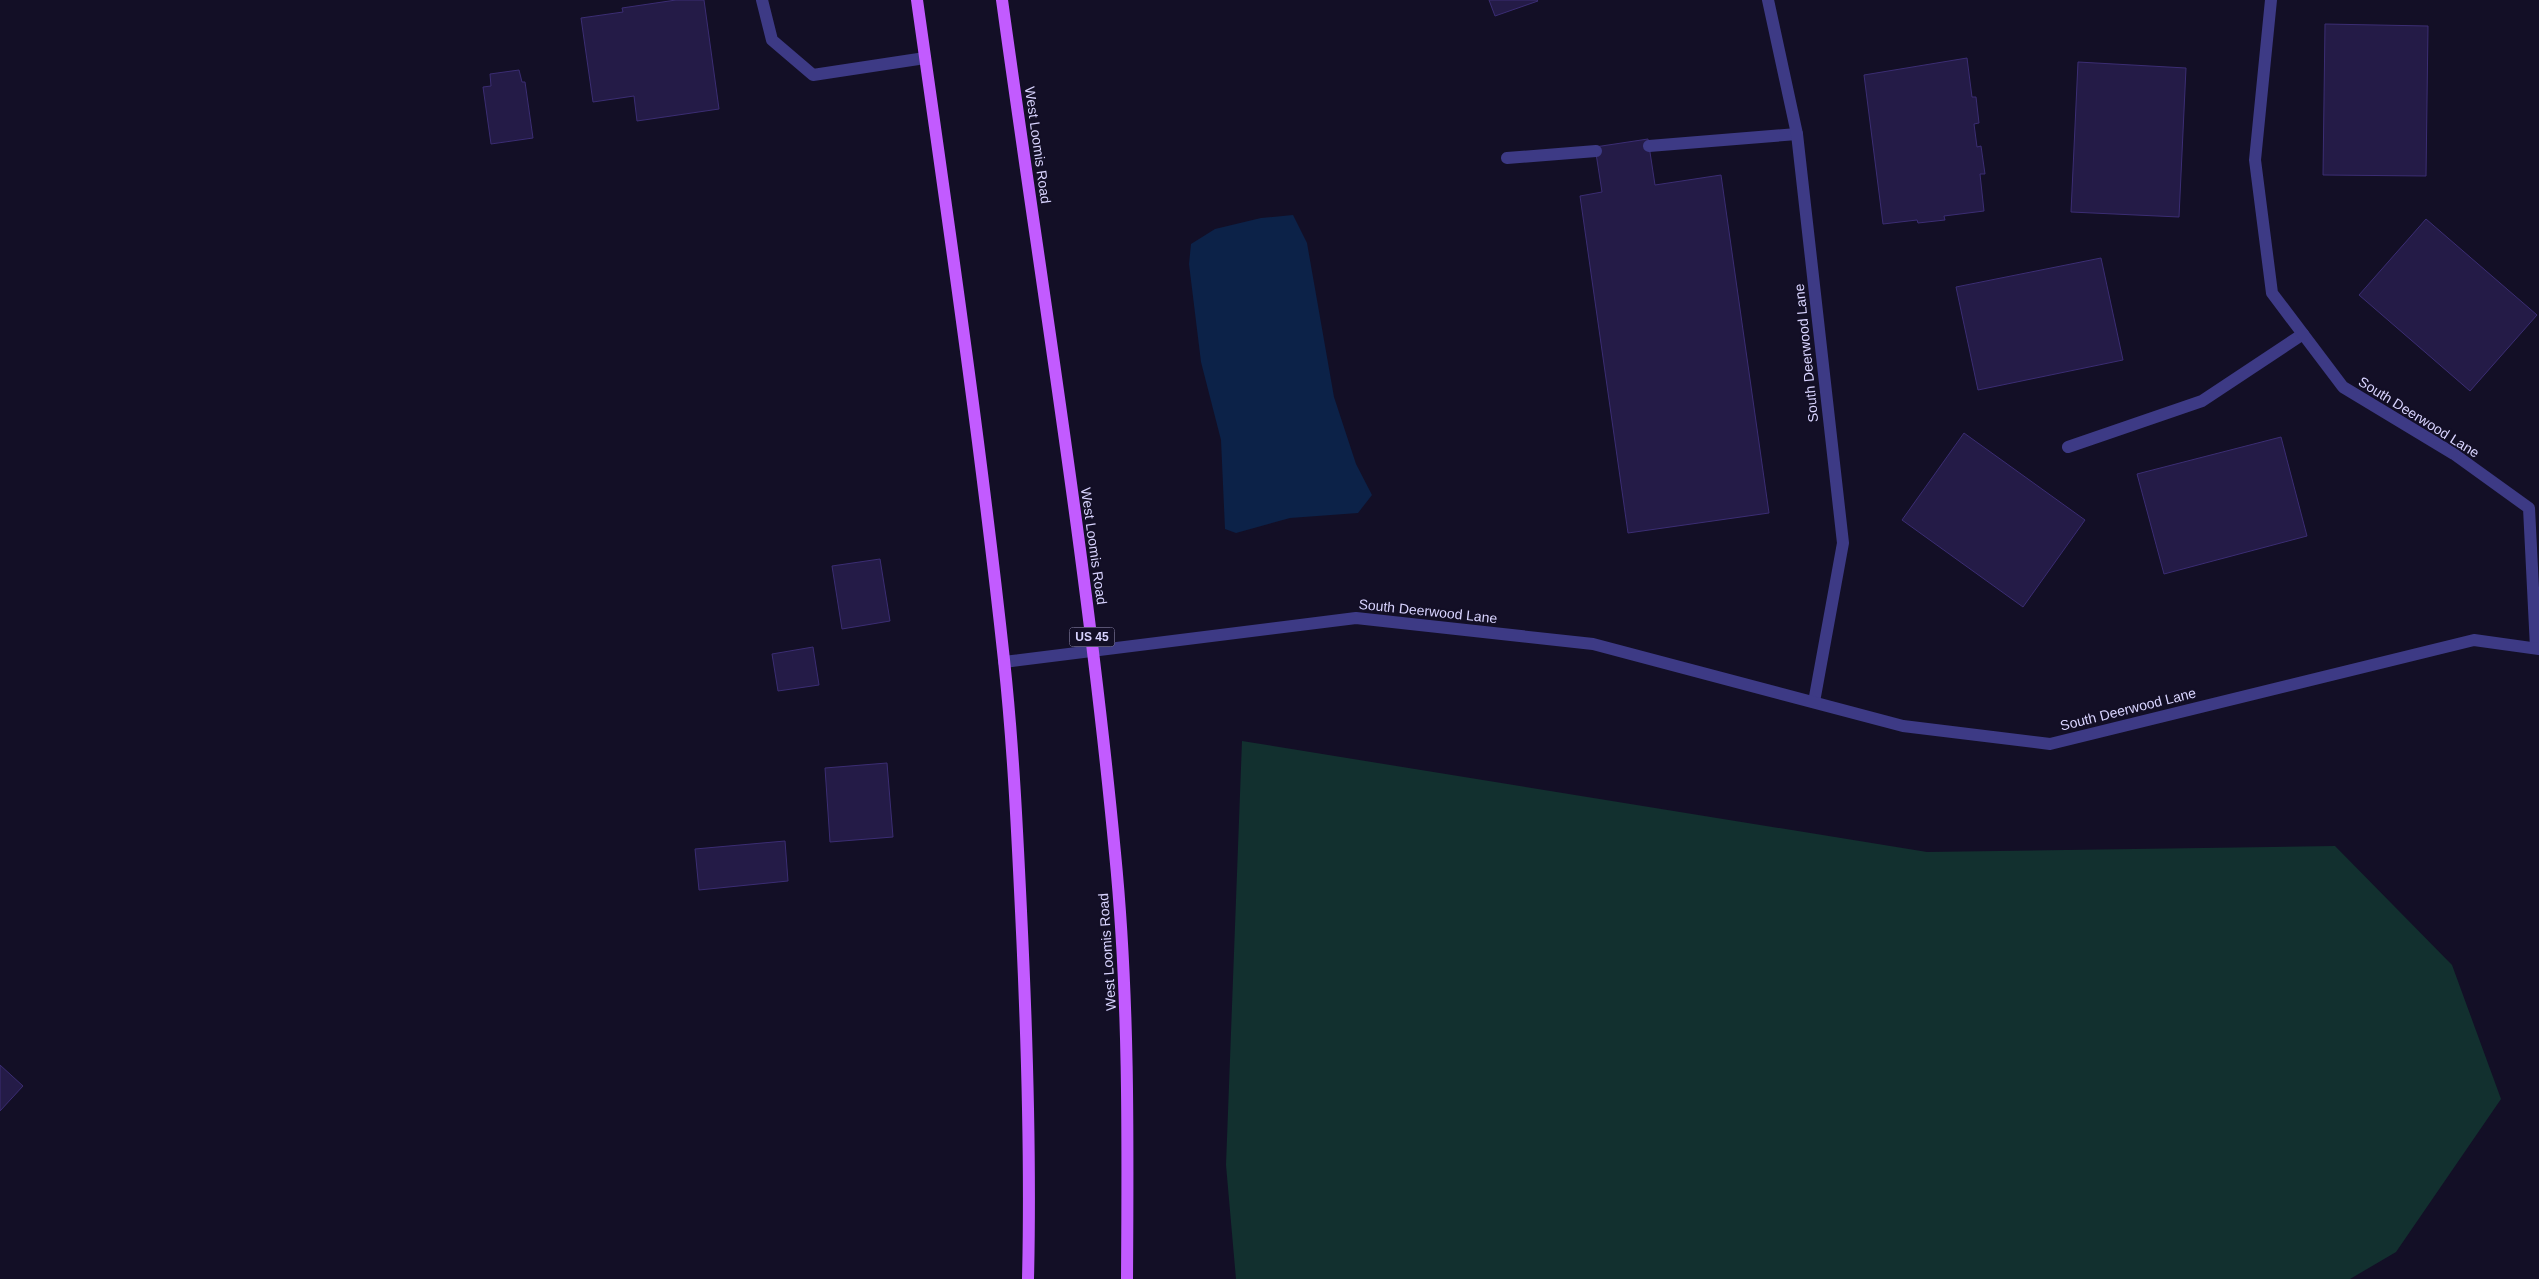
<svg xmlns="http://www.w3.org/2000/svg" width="2539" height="1279" viewBox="0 0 2539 1279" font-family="Helvetica,sans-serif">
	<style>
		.green { fill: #12302f }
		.water { fill: #0c2248 }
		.building { fill: #241b47; stroke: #3b2d73 }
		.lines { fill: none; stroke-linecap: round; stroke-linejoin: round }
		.lane { stroke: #3d3a85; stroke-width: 12 }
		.street { stroke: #3d3a85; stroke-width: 12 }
		.primary { stroke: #c25bff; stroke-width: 12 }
		.labels { text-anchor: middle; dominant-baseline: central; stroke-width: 4; stroke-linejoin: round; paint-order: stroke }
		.shield { fill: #130f26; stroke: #9e99be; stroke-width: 1 }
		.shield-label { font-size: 12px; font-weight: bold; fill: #d9d4ff }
		.street-label { font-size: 14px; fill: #d9d4ff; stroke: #130f26 }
	</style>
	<rect width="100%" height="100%" fill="#130f26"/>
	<!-- green -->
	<polygon class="green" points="1242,741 1927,852 2335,846 2452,965 2501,1099 2396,1252 2350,1279 1236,1279 1226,1165"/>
	<!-- water -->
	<polygon class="water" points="1293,215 1307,243 1334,397 1356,464 1372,495 1358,513 1290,518 1236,533 1225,529 1221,440 1201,362 1189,264 1191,244 1215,229 1261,218"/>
	<!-- building -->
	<g class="building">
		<polygon points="676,0 704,0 719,109 637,121 634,96 593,102 581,18 623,12 622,8"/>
		<polygon points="1489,0 1537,0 1538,1 1495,16"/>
		<polygon points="2325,24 2428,26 2426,176 2323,175"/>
		<polygon points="1967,58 1972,97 1976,97 1979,123 1974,124 1977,147 1981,146 1985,174 1980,174 1984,211 1944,216 1945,220 1918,223 1917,220 1883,224 1864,75"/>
		<polygon points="2078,62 2186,68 2179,217 2071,212"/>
		<polygon points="519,70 522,82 525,82 533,138 491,144 483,87 491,86 490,74"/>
		<polygon points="1648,139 1655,185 1721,175 1769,513 1628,533 1580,196 1602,192 1595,147"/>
		<polygon points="2426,219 2537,315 2470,391 2359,295"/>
		<polygon points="2101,258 2123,360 1978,390 1956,287"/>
		<polygon points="1964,433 2085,520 2023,607 1902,520"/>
		<polygon points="2281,437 2307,536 2164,574 2137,474"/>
		<polygon points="880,559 890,621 842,629 832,566"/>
		<polygon points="813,647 819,685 778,691 772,654"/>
		<polygon points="887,763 893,837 830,842 825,768"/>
		<polygon points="785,841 788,881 699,890 695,849"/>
		<polygon points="0,1065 23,1086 0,1111"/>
	</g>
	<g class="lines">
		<!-- lane -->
		<g class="lane">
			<polyline points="762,0 772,40 813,75 925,58"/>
			<polyline points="1649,146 1797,134"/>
			<polyline points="1507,158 1596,151"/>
			<polyline points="2068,447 2202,401 2303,334"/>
		</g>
		<!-- street -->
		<g class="street">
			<polyline points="1768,0 1797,134 1843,543 1814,702"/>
			<polyline points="2271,0 2255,160 2272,293 2343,387 2454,454 2529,508 2536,648"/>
			<polyline points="1004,662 1356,618 1593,644 1903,726 2050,744 2474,640 2539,649"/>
		</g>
		<!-- primary -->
		<g class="primary">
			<path d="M917,0C948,220 980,439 1004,660C1013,743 1017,827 1021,911C1027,1034 1031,1156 1028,1279"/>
			<path d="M1002,0C1041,284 1088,567 1115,853C1129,994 1128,1137 1127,1279"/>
		</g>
	</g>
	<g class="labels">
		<!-- shield labels -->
		<rect class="shield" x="1069.5" y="627.5" width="45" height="19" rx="4"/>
		<g class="shield-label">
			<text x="1092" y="637">US 45</text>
		</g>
		<!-- street labels -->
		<g class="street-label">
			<text transform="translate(1038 145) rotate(82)">West Loomis Road</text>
			<text transform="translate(1806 353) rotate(-96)">South Deerwood Lane</text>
			<text transform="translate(2419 417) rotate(32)">South Deerwood Lane</text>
			<text transform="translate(1094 546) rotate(82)">West Loomis Road</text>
			<text transform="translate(1428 611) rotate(6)">South Deerwood Lane</text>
			<text transform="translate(2128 709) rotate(-14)">South Deerwood Lane</text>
			<text transform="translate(1107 952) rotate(-94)">West Loomis Road</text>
		</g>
	</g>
</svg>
